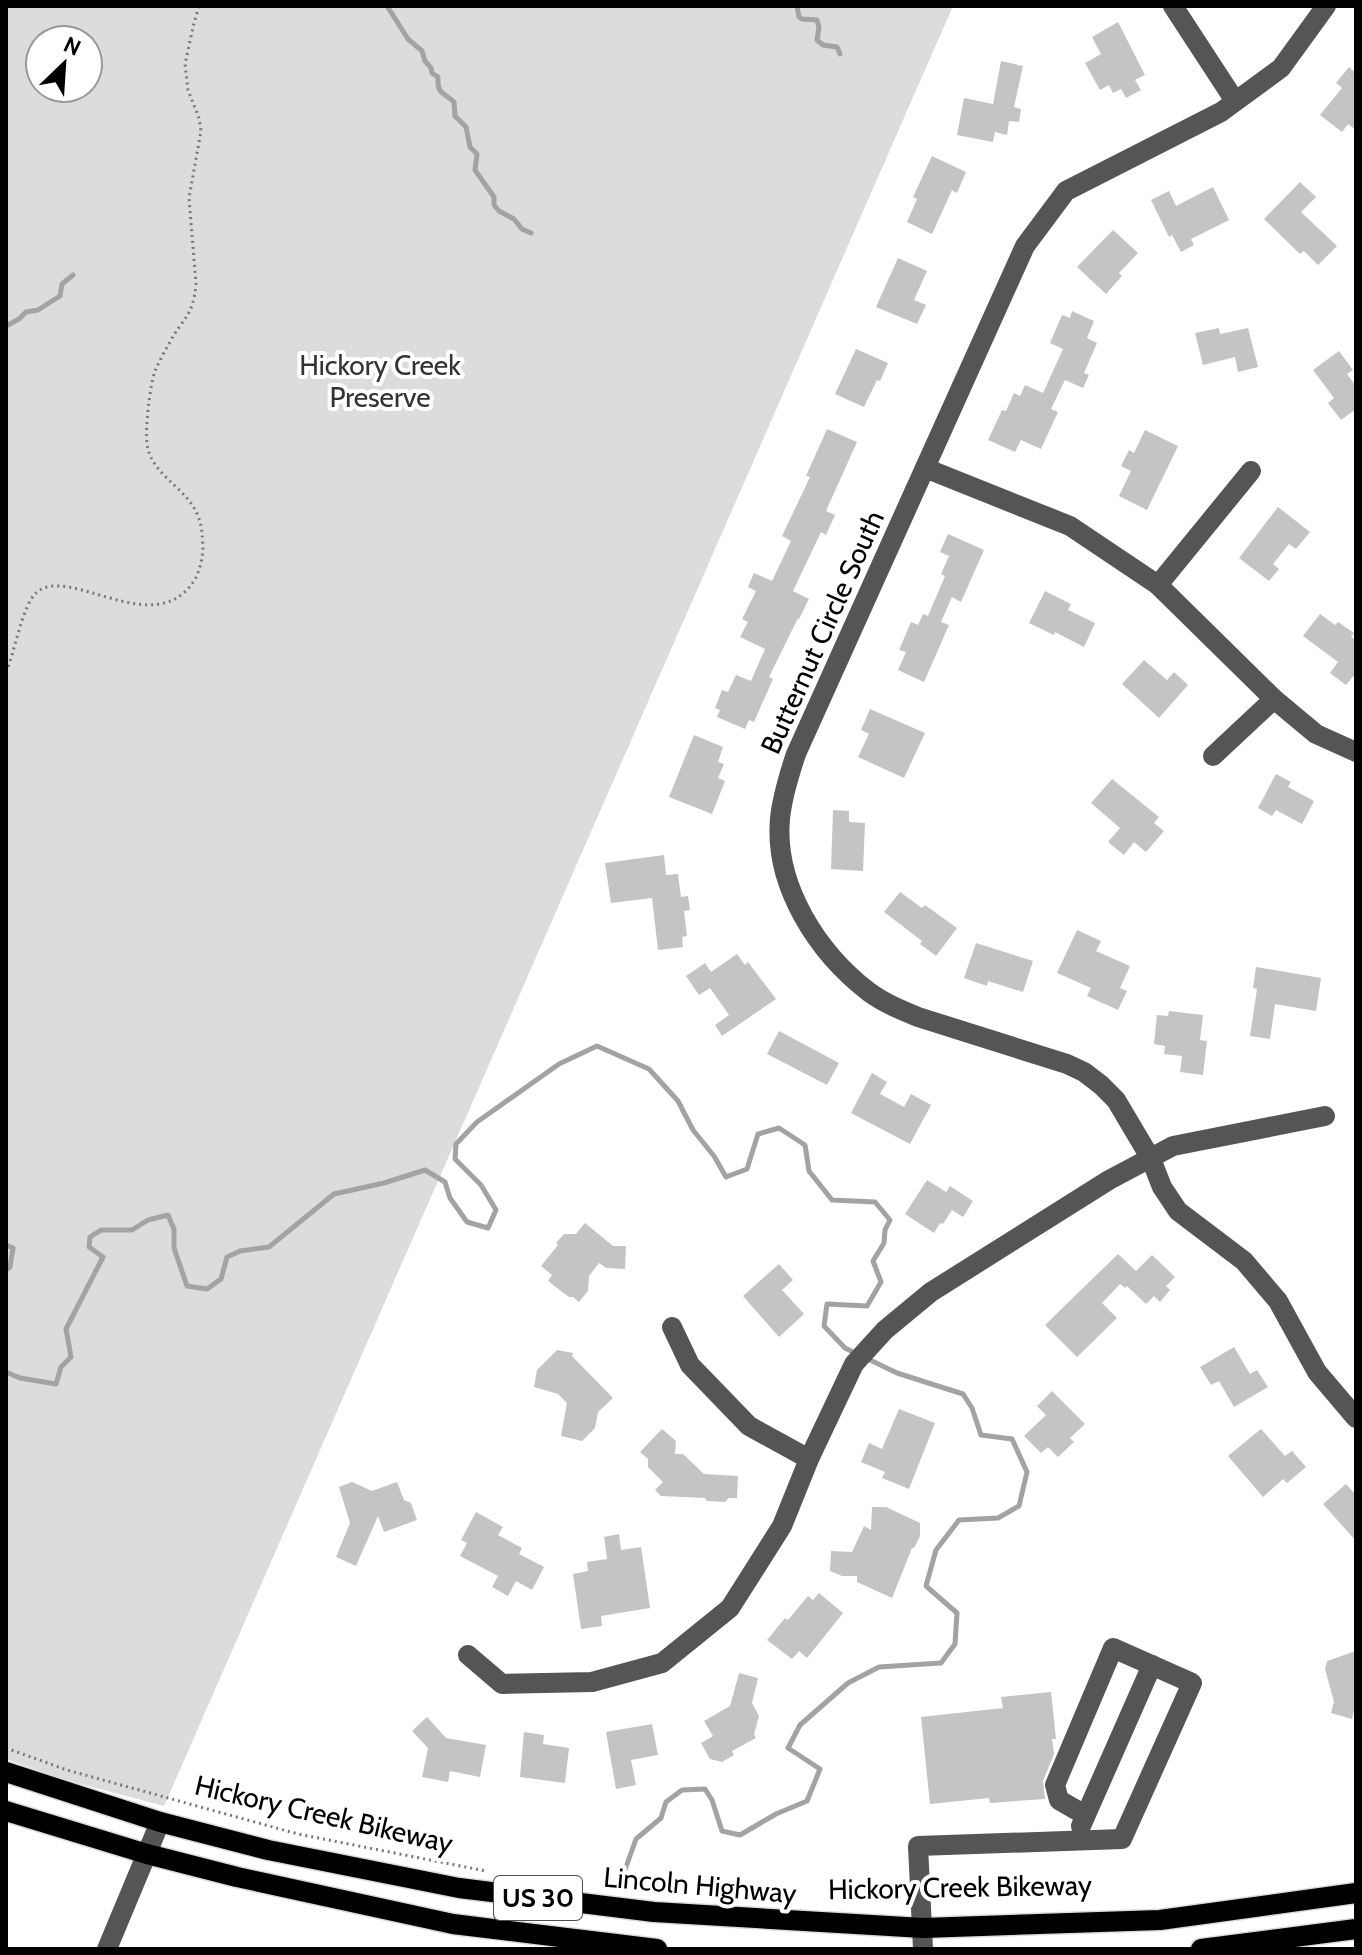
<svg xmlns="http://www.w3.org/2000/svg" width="1362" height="1955" viewBox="0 0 1362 1955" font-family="Cabin,sans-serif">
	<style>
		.green { fill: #dcdcdc; fill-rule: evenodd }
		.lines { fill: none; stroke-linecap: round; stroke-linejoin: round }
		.stream { stroke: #a3a3a3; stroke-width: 5 }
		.building { fill: #c4c4c4 }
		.major-casing { stroke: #dbdbdb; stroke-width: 23 }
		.path { stroke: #777; stroke-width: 3; stroke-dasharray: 2 4; stroke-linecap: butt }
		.minor { stroke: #555; stroke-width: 20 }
		.major { stroke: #000; stroke-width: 20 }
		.labels { text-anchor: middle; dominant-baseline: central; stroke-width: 8; stroke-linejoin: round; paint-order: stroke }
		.shield { fill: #fff; stroke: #4c4c4c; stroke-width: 2 }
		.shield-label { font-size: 26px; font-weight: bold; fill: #000 }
		.park-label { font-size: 28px; fill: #333; stroke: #fff }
		.street-label { font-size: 28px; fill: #000; stroke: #fff }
	</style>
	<rect width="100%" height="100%" fill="#fff"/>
	<!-- green -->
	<path class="green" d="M6,6H953L164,1806L62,1779L6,1759ZM40,40H88V88H40Z"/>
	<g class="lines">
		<!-- stream -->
		<g class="stream">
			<path d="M387,6L408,39L422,51L425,61L431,68L432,73L438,77C437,95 444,92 454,102L455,116L466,127L470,147L477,154L475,170L494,197V205L499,211L514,219L522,229L531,233"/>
			<polyline points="797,6 799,17 802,19 817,20 819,28 817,40 823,45 837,47 840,54"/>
			<polyline points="6,326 19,319 26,312 38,310 60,296 62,284 73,275"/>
			<polyline points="6,1245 13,1248 10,1267 6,1270"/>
			<polyline points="6,1372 20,1378 56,1384 61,1367 71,1357 66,1329 103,1257 89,1247 90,1237 101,1230 132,1230 148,1220 168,1215 174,1229 174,1248 187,1286 207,1289 221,1279 227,1257 240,1251 269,1247 334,1194 384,1183 425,1170 445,1182 450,1198 467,1222 488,1228 496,1210 481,1185 455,1159 456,1144 477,1122 559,1064 597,1046 649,1069 678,1101 693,1130 714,1156 726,1177 747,1169 758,1134 779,1128 805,1145 809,1171 832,1200 875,1202 890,1220 885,1230 884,1243 873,1261 881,1282 867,1306 827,1304 824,1326 845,1348 855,1353"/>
			<polyline points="621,1881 636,1839 661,1818 666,1802 682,1790 705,1789 712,1800 722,1831 740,1835 776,1814 807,1801 820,1769 788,1748 800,1725 848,1683 879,1667 941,1663 955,1644 957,1613 926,1586 936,1550 959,1520 998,1518 1019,1506 1027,1472 1012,1439 981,1435 972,1408 963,1394 897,1373 868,1359"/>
		</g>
	</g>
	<!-- building -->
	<g class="building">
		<polygon points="1118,22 1145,75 1135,80 1141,90 1126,98 1121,89 1113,93 1109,85 1100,90 1085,63 1101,54 1092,37"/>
		<polygon points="1001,61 1023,66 1014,107 1021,109 1019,122 1009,121 1007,135 995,132 993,142 957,135 964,98 993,104"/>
		<polygon points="1349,67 1355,72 1356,71 1356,130 1348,124 1342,132 1320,115 1342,88 1336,83"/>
		<polygon points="932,156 966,172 957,193 952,190 932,234 907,222 917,199 913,197"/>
		<polygon points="1300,182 1316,197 1301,212 1337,246 1318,265 1304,251 1300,254 1264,219"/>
		<polygon points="1213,187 1229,220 1191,239 1194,245 1181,252 1172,235 1169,237 1151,200 1169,191 1176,206"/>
		<polygon points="1113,230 1138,253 1119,273 1122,276 1106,294 1077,267"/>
		<polygon points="898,258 927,271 914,300 926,305 917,324 876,307"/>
		<polygon points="1072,311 1094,321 1087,338 1097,343 1084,373 1089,375 1083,388 1065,380 1051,409 1058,412 1041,449 1021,440 1015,452 988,440 1002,410 1006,411 1014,393 1020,396 1025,385 1043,393 1063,349 1050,343 1062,315 1070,318"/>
		<polygon points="1219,328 1220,334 1248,328 1258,367 1238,372 1235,357 1203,365 1195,333"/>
		<polygon points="856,349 888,363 880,381 877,380 864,407 835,394"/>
		<polygon points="1339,351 1353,370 1347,374 1356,386 1356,409 1341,420 1328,403 1334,398 1313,370"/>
		<polygon points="827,429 857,442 826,511 835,515 826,535 821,532 793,591 809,599 799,619 798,618 769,677 773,679 754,722 749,720 745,729 717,717 720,710 715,708 722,690 728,692 736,675 751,681 765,649 740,637 748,622 742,619 756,591 748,587 754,573 772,581 791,541 782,536 810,477 806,476"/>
		<polygon points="1145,430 1178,446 1147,510 1119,496 1131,471 1121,466 1129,450 1134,453"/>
		<polygon points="1278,507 1310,532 1296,549 1289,544 1273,564 1279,569 1269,581 1239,558"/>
		<polygon points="948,534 984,550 961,602 952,597 941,622 949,625 924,682 898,670 906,652 899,650 911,622 918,625 923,614 928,616 945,576 941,574 949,556 940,552"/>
		<polygon points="1045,591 1071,604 1068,610 1095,623 1084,647 1055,632 1054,635 1029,623"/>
		<polygon points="1320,614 1335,625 1338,622 1354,633 1351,637 1356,640 1356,673 1346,685 1330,673 1338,662 1303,636"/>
		<polygon points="1144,660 1167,680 1174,672 1188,685 1159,718 1122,684"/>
		<polygon points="870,709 925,733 904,778 858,757 869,734 861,730"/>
		<polygon points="694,735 723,747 718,762 724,764 718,778 725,781 712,814 669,797"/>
		<polygon points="1276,774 1291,782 1288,787 1314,801 1302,824 1276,810 1272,816 1258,808"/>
		<polygon points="1112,779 1159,817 1154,823 1164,831 1146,852 1134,842 1124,855 1108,842 1120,828 1091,803"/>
		<polygon points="833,810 849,811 849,822 865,823 863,871 831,869"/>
		<polygon points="664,855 666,875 678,874 681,897 688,896 690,910 684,911 687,936 682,937 683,947 658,950 652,898 611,903 605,863"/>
		<polygon points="900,892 922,908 925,905 957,928 936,956 920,944 922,941 884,912"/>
		<polygon points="1077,930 1101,941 1096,951 1130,966 1120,988 1127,991 1118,1010 1087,996 1091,988 1057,973"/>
		<polygon points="976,943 1033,961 1023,992 988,981 987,986 964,978"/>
		<polygon points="737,954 745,965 748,962 776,999 722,1036 715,1025 729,1015 710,988 699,995 686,976 705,963 711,972"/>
		<polygon points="1256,967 1321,978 1316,1011 1275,1004 1270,1039 1250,1036 1257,989 1253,988"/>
		<polygon points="1169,1011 1203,1015 1200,1040 1207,1041 1203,1075 1180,1072 1182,1056 1164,1054 1165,1046 1154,1044 1157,1015 1168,1016"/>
		<polygon points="779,1031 839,1063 827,1085 767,1054"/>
		<polygon points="872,1073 887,1082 880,1094 904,1107 911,1094 931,1105 910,1144 851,1113"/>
		<polygon points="927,1180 946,1192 950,1186 973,1201 963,1217 952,1210 943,1224 940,1223 934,1233 905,1214"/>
		<polygon points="585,1223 613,1246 626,1246 625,1269 606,1268 599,1263 589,1276 588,1291 579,1302 573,1297 569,1297 548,1281 552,1275 541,1266 558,1245 556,1243 564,1234 576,1234"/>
		<polygon points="1118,1254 1136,1271 1152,1255 1175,1277 1166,1286 1170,1290 1160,1302 1154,1296 1146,1304 1127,1286 1125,1288 1120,1284 1102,1303 1117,1318 1077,1357 1045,1325"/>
		<polygon points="779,1264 793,1280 782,1290 804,1314 779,1337 743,1296"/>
		<polygon points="1234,1347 1250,1374 1257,1370 1268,1387 1234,1407 1219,1381 1211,1385 1200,1367"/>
		<polygon points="557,1350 573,1353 572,1356 613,1398 598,1412 595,1428 582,1441 561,1436 567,1403 558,1394 534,1387 537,1370"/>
		<polygon points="1052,1391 1085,1424 1070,1438 1074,1442 1058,1457 1048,1447 1041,1453 1024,1436 1046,1415 1037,1406"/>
		<polygon points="899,1409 935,1423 909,1489 882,1478 885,1472 861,1462 869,1443 882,1449"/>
		<polygon points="662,1429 676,1441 675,1454 683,1454 704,1474 738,1476 737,1498 729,1498 725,1502 707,1501 705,1498 661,1496 655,1490 663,1482 648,1467 648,1459 640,1452"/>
		<polygon points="1261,1429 1285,1456 1292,1451 1306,1467 1287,1483 1283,1479 1263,1497 1228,1456"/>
		<polygon points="352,1482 372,1491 397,1482 404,1500 411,1503 417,1520 384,1532 378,1516 356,1566 336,1557 350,1523 339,1487"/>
		<polygon points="1346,1484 1356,1495 1356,1541 1323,1504"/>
		<polygon points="872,1507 886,1507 920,1523 920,1536 914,1548 912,1548 892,1598 857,1582 857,1576 842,1576 830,1571 831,1551 852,1552 864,1526 871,1530"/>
		<polygon points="476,1512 503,1527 498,1535 522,1548 519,1554 544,1567 532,1590 516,1581 508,1596 492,1587 498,1576 460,1556 467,1543 461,1540"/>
		<polygon points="619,1534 621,1550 641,1547 650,1608 601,1616 602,1626 581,1629 573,1574 588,1571 587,1562 607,1559 604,1537"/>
		<polygon points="819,1593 843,1613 807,1658 799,1651 792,1659 767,1640 785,1618 788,1620 808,1596 813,1600"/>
		<polygon points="1356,1651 1356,1703 1352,1719 1331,1713 1334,1702 1325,1669 1327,1661"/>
		<polygon points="739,1673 758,1678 752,1703 759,1716 754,1734 756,1738 732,1751 734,1755 722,1762 710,1759 701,1743 713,1736 704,1721 730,1706"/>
		<polygon points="1051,1692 1056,1739 1052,1739 1054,1754 1043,1781 1045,1799 990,1803 989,1798 930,1804 921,1717 1003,1708 1001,1697"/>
		<polygon points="427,1717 446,1738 486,1745 480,1777 450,1771 448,1782 422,1777 428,1748 412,1731"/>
		<polygon points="652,1724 658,1755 631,1760 636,1785 616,1789 606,1732"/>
		<polygon points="524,1732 544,1735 543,1744 569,1748 565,1783 520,1777"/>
	</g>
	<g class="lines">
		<!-- major casing -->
		<g class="major-casing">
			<g id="major">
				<polyline points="6,1772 160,1822 268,1850 459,1888 654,1912 923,1928 1160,1920 1356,1893"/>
				<polyline points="6,1811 147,1854 237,1877 453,1924 657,1949"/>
				<polyline points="1201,1949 1356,1929"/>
			</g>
		</g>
		<!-- path -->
		<g class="path">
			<path d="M6,672C15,652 22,606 36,593C68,563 154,642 194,581C200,571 203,557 203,546C202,535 202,526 198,516C187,487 150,475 147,443C145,428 150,385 155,371C159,362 164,352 169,344C182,318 193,318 196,284L189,198L201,131L199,118L188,90L185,64L194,23L199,6"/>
			<polyline points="6,1748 67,1770 298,1834 486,1871"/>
		</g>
		<!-- minor -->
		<g class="minor">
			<polyline points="1173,6 1235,101"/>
			<path d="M1326,6L1281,68L1221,112L1066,191L1025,246L796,754C789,775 782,797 780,819C774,886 818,953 869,992C884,1003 901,1010 918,1017L1067,1064L1084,1072L1101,1085L1116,1100L1151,1159L1162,1187L1178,1211L1244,1261L1278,1301L1317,1372L1356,1418"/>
			<polyline points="925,468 1070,526 1158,585 1274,699 1316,734 1356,752"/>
			<polyline points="1158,585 1251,471"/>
			<polyline points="1213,756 1274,699"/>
			<polyline points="672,1327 690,1365 749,1426 809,1459"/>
			<polyline points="468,1655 502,1684 592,1682 662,1663 730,1608 782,1526 809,1459 854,1364 885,1330 931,1292 1109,1180 1173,1146 1325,1116"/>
			<polyline points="1081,1826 1152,1665"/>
			<polyline points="107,1949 160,1822"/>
			<polyline points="923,1949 918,1846 1122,1839 1192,1683 1113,1648 1055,1785 1059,1800 1085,1815"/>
		</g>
		<!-- major -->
		<use href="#major" class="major"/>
	</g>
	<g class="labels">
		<!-- shield labels -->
		<rect class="shield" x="494" y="1876" width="88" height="44" rx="6"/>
		<g class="shield-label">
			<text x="538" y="1898">US 30</text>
		</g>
		<!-- park labels -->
		<g class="park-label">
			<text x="380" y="365">Hickory Creek<tspan x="380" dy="32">Preserve</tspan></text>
		</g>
		<!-- street labels -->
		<g class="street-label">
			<text transform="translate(822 632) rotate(-66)">Butternut Circle South</text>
			<text transform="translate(324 1814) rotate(13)">Hickory Creek Bikeway</text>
			<text transform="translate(700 1885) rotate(5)">Lincoln Highway</text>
			<text transform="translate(960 1887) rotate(-1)">Hickory Creek Bikeway</text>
		</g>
	</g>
	<!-- border -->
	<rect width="1362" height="1955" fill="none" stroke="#000000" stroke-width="16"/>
	<!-- north arrow -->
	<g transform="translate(64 64) rotate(25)"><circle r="38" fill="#ffffff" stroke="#999999" stroke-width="2"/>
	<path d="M0-6L14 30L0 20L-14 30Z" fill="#000000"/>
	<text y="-12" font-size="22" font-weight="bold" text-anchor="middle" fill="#000000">N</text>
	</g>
</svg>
